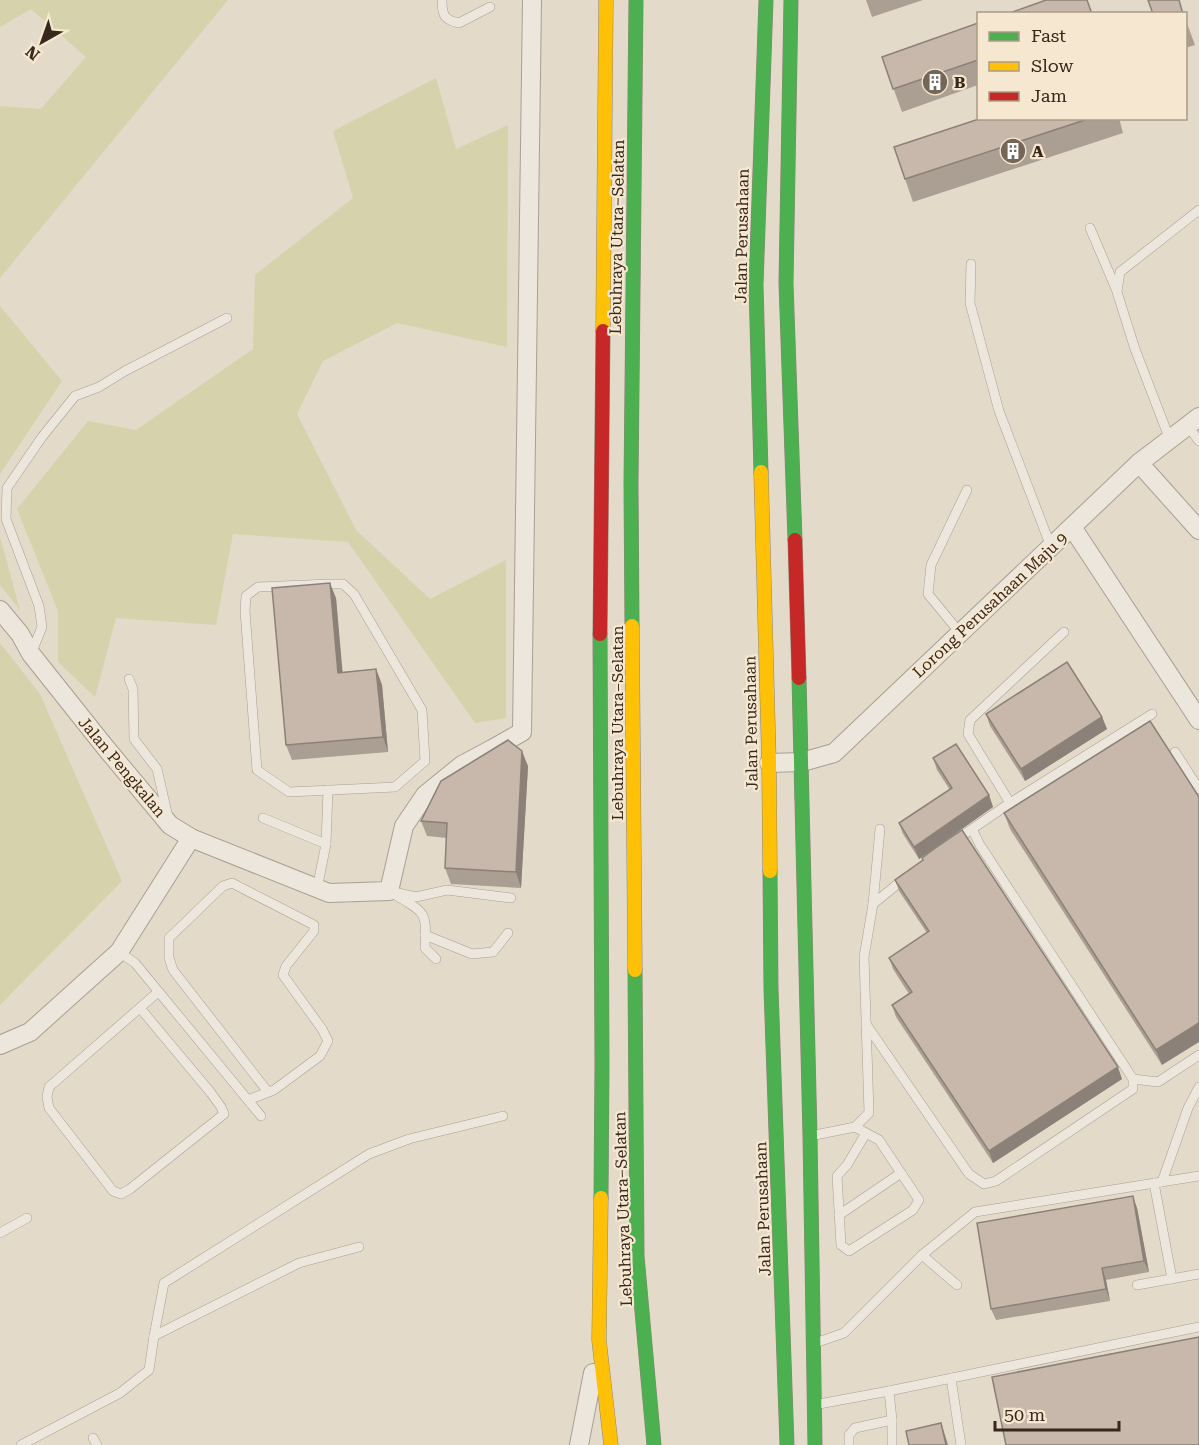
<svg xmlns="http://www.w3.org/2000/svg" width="1199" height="1445" viewBox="0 0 1199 1445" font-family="'Roboto Serif',serif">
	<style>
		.green { fill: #d6d2ac }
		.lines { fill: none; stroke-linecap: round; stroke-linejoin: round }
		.lane-casing { stroke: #a99f94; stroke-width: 10 }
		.street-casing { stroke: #a99f94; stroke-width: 20 }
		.fast-casing { stroke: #8e857a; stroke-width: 15 }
		.slow-casing { stroke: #8e857a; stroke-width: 15 }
		.jam-casing { stroke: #8e857a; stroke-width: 15 }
		.lane { stroke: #ece6dc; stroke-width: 9 }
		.street { stroke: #ece6dc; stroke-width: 18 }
		.fast { stroke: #4caf50; stroke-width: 14 }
		.slow { stroke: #ffc107; stroke-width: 14 }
		.jam { stroke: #c62828; stroke-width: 14 }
		.wall { fill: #ab9e93 }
		.shaded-wall { fill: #8b8178 }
		.building { fill: #c7b8ab; stroke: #8b8178; stroke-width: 1.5 }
		.labels { text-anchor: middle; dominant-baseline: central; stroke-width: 4.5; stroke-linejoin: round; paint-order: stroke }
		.poi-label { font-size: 16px; font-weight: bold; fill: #37271c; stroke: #f6e8d0; text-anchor: start }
		.street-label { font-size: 16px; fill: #37271c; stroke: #f6e8d0 }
	</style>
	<rect width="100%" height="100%" fill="#e4daca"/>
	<!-- green -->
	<g class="green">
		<polygon points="0,0 228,0 0,278 0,106 41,109 86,57 31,9 0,27"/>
		<polygon points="436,78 456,149 508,125 507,347 397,323 323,361 297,414 356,530 430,599 506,560 506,718 475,723 348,542 233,534 216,625 116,618 95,697 58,662 58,611 17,509 88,421 136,430 253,349 255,275 353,198 333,131"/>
		<polygon points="0,306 62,381 0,474"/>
		<polygon points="0,537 20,610 0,585"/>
		<polygon points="0,643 40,694 122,881 0,1005"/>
	</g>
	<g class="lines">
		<!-- lane casing -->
		<g class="lane-casing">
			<g id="lane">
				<path d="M442,0C442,15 444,20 459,23L490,7"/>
				<polyline points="1090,228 1116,289"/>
				<polyline points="971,264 970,303 999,411 1051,547"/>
				<polyline points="1188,426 1199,441"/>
				<polyline points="1170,440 1135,349 1117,292 1120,272 1199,210"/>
				<polygon points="330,584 343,584 354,594 422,710 425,761 395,787 289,792 257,770 245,611 246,596 258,587"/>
				<polyline points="960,633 928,594 931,565 967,490"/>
				<polyline points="31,654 42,627 39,606 6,519 7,488 42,437 75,396 99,387 125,371 227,318"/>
				<polyline points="129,679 133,689 134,739 157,769 168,817"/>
				<polyline points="1175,752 1199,789"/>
				<polyline points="1010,803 1152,714"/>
				<polyline points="263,818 326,844"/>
				<polyline points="972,829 1010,803 968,734 970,720 1064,632"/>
				<polyline points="317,889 326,844 328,790"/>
				<polyline points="389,891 416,897 447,890 511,898"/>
				<path d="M397,896C428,914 426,914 425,948L436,959"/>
				<polyline points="873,904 905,878"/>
				<polyline points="425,935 472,954 493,952 508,933"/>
				<polyline points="119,952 135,963 261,1116"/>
				<polyline points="140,1008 211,1093 221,1107 224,1114 130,1189 121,1194 113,1191 49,1108 47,1097 49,1087 158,992"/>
				<polyline points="866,1024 969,1174 984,1184 996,1181 1133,1089 1133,1079 980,845 972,829 954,841"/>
				<polyline points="1133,1079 1158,1082 1199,1055"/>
				<polyline points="248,1100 274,1090 320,1056 328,1041 322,1029 283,975 286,966 314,931 314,925 232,883 223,886 169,938 169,958 173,970 268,1092"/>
				<polyline points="855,1127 879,1140 919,1200 913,1210 849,1251 841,1245 837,1176 847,1165 866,1133"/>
				<polyline points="815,1135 855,1127 869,1113 864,957 873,904 880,829"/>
				<polyline points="1162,1182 1188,1108 1199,1087"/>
				<polyline points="1154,1183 1172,1279"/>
				<polyline points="839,1215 901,1173"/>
				<polyline points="0,1233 27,1218"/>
				<polyline points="922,1255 957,1285"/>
				<polyline points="1137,1285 1199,1274"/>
				<polyline points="154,1336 299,1263 359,1247"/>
				<polyline points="818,1342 844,1333 922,1255 975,1212 1199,1176"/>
				<polyline points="951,1378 961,1445"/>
				<polyline points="889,1391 892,1420 892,1445"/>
				<polyline points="819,1404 889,1391 1199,1327"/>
				<polyline points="93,1438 97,1445"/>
				<polyline points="21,1445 120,1393 149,1370 154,1336 164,1283 369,1154 409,1139 503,1116"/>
				<polyline points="849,1445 849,1435 855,1428 892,1420"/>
			</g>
		</g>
		<!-- street casing -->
		<g class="street-casing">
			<g id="street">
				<polyline points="1139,463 1199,530"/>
				<polyline points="1072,527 1199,720"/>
				<polyline points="0,610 20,634 31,654 105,747 170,825 191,838 329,893 389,891 404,826 425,795 462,765 492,749 522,732 532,0"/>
				<polyline points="769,763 802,762 834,753 1139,463 1199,417"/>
				<polyline points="0,1045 30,1032 119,952 191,838"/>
				<polyline points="579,1445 593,1373"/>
			</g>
		</g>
		<!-- fast casing -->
		<g class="fast-casing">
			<g id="fast">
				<polyline points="791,0 786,283 795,540"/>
				<polyline points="761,472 756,285 766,0"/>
				<polyline points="632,626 631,484 636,0"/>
				<polyline points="600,634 602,1064 601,1198"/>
				<polyline points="799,678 810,1136 815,1445"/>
				<polyline points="770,871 771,989 787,1445"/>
				<polyline points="635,970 637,1256 654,1445"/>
			</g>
		</g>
		<!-- slow casing -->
		<g class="slow-casing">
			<g id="slow">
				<polyline points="603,331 606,0"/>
				<polyline points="761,472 769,763 770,871"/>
				<polyline points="632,626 635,970"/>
				<polyline points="601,1198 599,1340 611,1445"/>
			</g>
		</g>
		<!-- jam casing -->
		<g class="jam-casing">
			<g id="jam">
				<polyline points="795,540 799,678"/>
				<polyline points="600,634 603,331"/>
			</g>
		</g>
		<!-- lane -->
		<use href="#lane" class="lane"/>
		<!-- street -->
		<use href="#street" class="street"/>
		<!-- fast -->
		<use href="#fast" class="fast"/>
		<!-- slow -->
		<use href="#slow" class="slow"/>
		<!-- jam -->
		<use href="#jam" class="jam"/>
	</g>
	<!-- wall -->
	<g class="wall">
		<polygon points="866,0 923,0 872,17"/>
		<polygon points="1185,18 1195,45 1185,48"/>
		<polygon points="978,23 978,85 902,112 882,57"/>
		<polygon points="982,118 1119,118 1123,133 913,202 905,179"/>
		<polygon points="336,598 342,672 376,669 382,685 388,752 292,760 286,745"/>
		<polygon points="986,714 1102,717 1107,729 1025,781 990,726"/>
		<polygon points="1150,721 1162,1065 1010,829 1004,813"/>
		<polygon points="933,758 989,795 993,807 919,859 903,834 899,823 950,790 937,770"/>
		<polygon points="528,766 521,888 451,884 445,868 447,838 427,836 421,821"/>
		<polygon points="895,880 1122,1079 993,1163 896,1017 892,1005 909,994 893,969 889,958 927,933 899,891"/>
		<polygon points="1137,1208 1149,1272 1106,1280 1110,1301 996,1320 991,1309"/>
	</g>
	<!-- shaded-wall -->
	<g class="shaded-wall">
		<polygon points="330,583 336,598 344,688 338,673"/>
		<polygon points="376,669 382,685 388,752 383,737"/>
		<polygon points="1102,717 1107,729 1025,781 1021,769"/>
		<polygon points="522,751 528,766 521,888 516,872"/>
		<polygon points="989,795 993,807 919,859 914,847"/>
		<polygon points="1199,1023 1199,1042 1162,1065 1156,1050"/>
		<polygon points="1118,1067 1122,1079 993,1163 989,1151"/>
		<polygon points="1133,1196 1137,1208 1149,1272 1144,1261"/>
		<polygon points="1102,1268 1106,1280 1110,1301 1106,1289"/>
		<polygon points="941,1423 945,1435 948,1445 946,1445"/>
	</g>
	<!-- building -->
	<g class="building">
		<polygon points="1046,0 1087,0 1092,14 1007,14"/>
		<polygon points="1148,0 1179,0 1183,14 1153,14"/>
		<polygon points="978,23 978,60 893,89 882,57"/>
		<polygon points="982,118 1091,118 905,179 894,147"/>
		<polygon points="330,583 338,673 376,669 383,737 286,745 272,588"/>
		<polygon points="1067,662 1102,717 1021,769 986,714"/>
		<polygon points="1150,721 1199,797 1199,1023 1156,1050 1004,813"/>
		<polygon points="508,740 522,751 516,872 445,868 447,823 421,821 441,781"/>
		<polygon points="956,744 989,795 914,847 899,823 952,788 933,758"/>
		<polygon points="962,830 1118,1067 989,1151 892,1005 912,992 889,958 929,931 895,880 923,860 922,858 934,849"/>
		<polygon points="1133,1196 1144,1261 1102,1268 1106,1289 991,1309 977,1223"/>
		<polygon points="1199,1337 1199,1445 1006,1445 992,1377"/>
		<polygon points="941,1423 946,1445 909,1445 906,1431"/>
	</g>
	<!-- icons -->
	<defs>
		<g id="building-disc" transform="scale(1.35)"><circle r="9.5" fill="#746659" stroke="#f6e8d0"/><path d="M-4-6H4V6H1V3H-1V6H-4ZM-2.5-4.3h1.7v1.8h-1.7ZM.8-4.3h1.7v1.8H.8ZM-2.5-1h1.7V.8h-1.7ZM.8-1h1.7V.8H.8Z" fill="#fff"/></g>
	</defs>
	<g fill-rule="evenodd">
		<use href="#building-disc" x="935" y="82"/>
		<use href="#building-disc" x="1013" y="151"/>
	</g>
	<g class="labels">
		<!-- poi labels -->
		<g class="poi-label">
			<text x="954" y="82">B</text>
			<text x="1032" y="151">A</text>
		</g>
		<!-- street labels -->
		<g class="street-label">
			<text transform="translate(742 236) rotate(-89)">Jalan Perusahaan</text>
			<text transform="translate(617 237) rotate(-89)">Lebuhraya Utara–Selatan</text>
			<text transform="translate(990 605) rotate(-43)">Lorong Perusahaan Maju 9</text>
			<text transform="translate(617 723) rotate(-90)">Lebuhraya Utara–Selatan</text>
			<text transform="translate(751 723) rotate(-91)">Jalan Perusahaan</text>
			<text transform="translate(122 767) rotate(50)">Jalan Pengkalan</text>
			<text transform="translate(623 1209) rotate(-92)">Lebuhraya Utara–Selatan</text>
			<text transform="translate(763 1209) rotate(-92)">Jalan Perusahaan</text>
		</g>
	</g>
	<!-- legend -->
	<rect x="977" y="12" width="210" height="108" fill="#f6e8d0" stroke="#aa9b88" stroke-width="1.5"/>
	<rect x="989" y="32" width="30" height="9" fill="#4caf50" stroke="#aa9b88" stroke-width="1.5"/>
	<text x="1031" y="42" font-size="18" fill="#37271c">Fast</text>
	<rect x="989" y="62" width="30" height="9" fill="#ffc107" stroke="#aa9b88" stroke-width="1.5"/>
	<text x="1031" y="72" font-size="18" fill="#37271c">Slow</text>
	<rect x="989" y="92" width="30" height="9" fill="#c62828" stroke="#aa9b88" stroke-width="1.5"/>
	<text x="1031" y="102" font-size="18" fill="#37271c">Jam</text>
	<!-- north arrow -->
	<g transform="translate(42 42) rotate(220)" stroke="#f6e8d0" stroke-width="4.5" paint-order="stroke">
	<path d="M0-4.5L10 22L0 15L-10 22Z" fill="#37271c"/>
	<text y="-9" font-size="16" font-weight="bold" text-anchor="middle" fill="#37271c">N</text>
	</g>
	<!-- scale -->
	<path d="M995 1421v9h124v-9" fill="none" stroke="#37271c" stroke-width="3"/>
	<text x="1004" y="1421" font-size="18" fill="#37271c" stroke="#f6e8d0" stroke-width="4.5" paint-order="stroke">50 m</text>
</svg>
